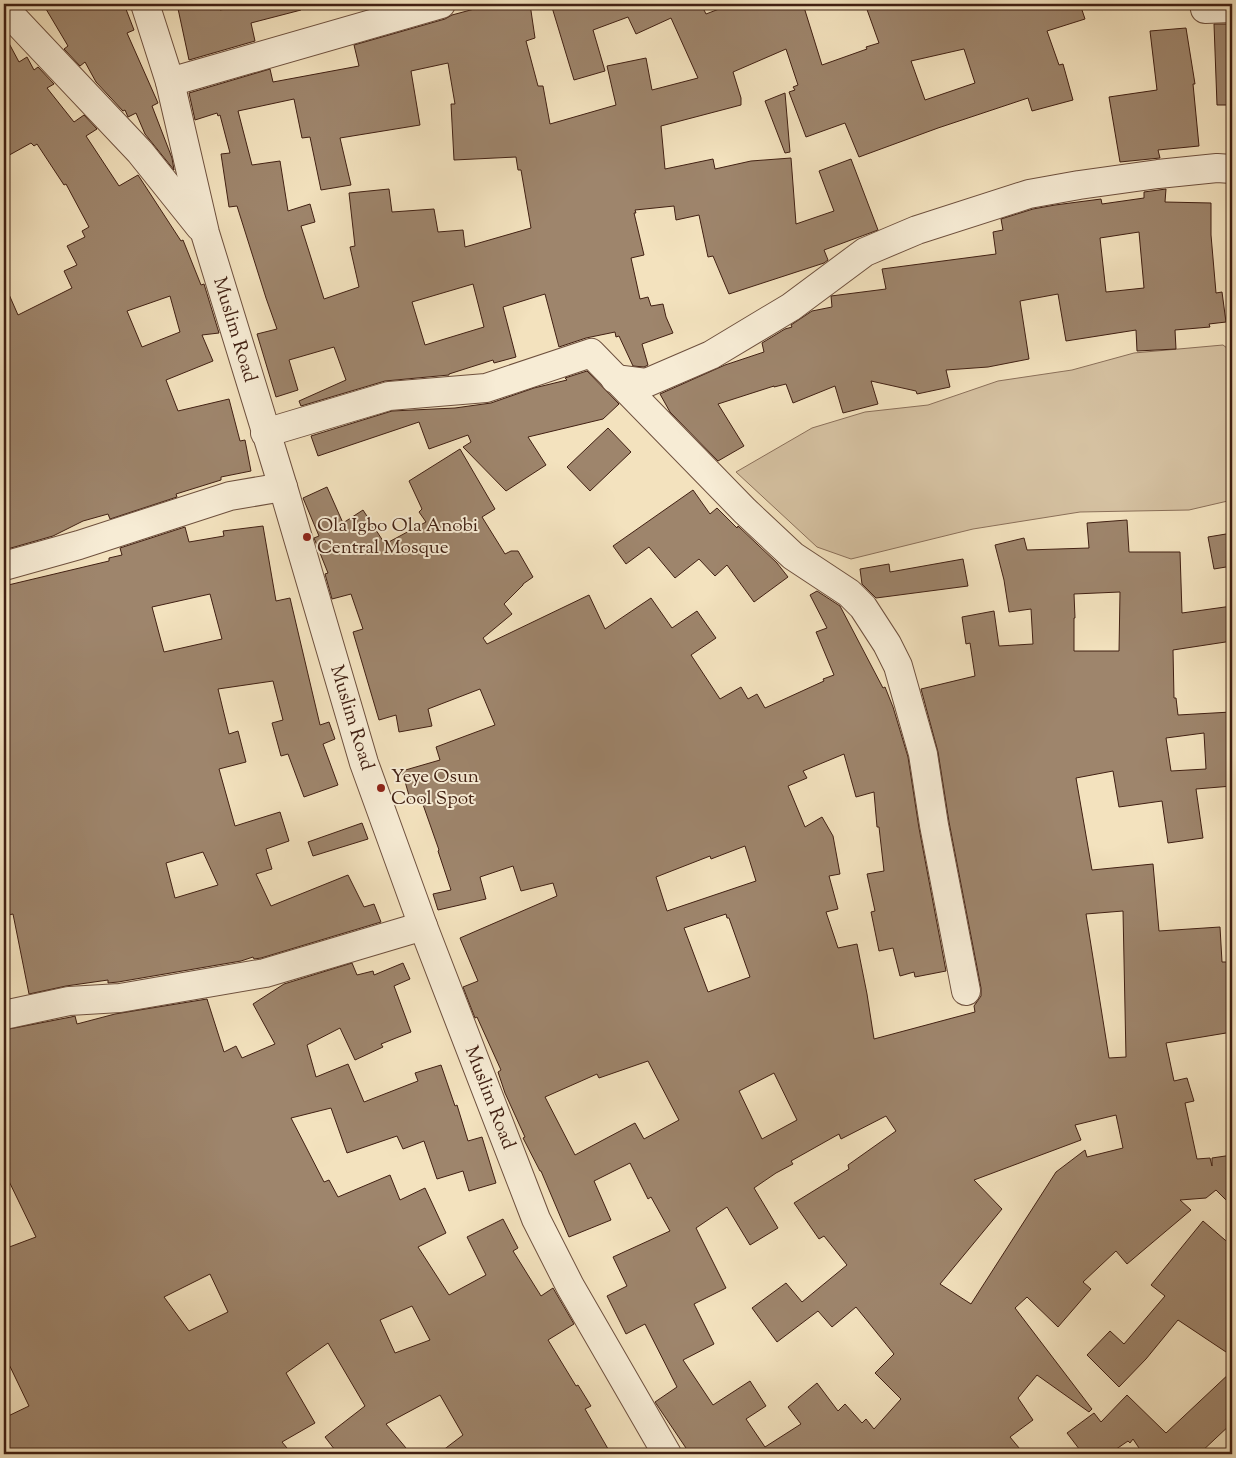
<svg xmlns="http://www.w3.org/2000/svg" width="1236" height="1458" viewBox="0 0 1236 1458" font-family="'Sorts Mill Goudy',serif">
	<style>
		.green { fill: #d5c1a1; stroke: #8b705a }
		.building { fill: #9e856c; stroke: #412013; fill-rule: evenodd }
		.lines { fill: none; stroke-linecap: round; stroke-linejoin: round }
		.minor-casing { stroke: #6e503e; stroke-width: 30 }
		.minor { stroke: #f7ecd5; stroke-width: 28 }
		.poi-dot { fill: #8f2418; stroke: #f7ecd5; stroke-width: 2 }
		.labels { text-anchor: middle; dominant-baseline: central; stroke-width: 4; stroke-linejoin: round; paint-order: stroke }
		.street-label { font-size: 19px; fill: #412013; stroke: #f7ecd5 }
		.poi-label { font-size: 19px; fill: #412013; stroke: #f7ecd5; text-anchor: start }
	</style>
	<rect width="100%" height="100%" fill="#f3e2be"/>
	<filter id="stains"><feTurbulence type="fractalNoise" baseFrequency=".004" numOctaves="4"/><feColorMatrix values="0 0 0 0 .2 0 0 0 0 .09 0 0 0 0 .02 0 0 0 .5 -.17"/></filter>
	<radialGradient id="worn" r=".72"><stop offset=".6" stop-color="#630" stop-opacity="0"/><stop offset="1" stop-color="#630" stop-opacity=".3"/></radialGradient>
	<!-- green -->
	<polygon class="green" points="1223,345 1232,352 1232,500 1189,510 1080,512 973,529 851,559 817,547 736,472 812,428 865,412 928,405 998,381 1072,370 1134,353"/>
	<!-- building -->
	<g class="building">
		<polygon points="43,4 74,4 77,9 88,4 124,4 134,30 127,33 158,103 152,106 172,158 174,170 145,134 136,113 128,117 125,110 123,111 96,82 85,62 80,66 64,49 68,46"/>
		<polygon points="177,4 218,4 220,10 252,4 300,4 301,10 251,23 255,41 189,60"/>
		<path d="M487,4H530L535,38L526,41L538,86H543L550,124L616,105L607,66L646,58L652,90L698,78L671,18L636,34L628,17L593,30L605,71L574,80L551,4H701L706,14L732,4H803L822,65L867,49L866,47L879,43L865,4H1080L1085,19L1047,31L1059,65L1063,64L1073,100L1032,111L1028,98L938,128L859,157L845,123L806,137L789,92L795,90L793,87L798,85L786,49L733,72L741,98V105L661,126L665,169L713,159L715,169L751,161L791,158L796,224L834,211L819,171L851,159L878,230L824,250L828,260L824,263L729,294L713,256L708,257L699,215L676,220L674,206L635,210L636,213H634L644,255L631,258L640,299L648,297L651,306L663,304L666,317L673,333L642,344L648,365L644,367L633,366L619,336L616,337L615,332L586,338L559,347L545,294L503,307L516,357L494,363L493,360L449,374V375L385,381L301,406L299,401L346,380L334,347L289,360L298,390L276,397L257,334L277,329L266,298L237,206L229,207L221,154L230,153L220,115L218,116L217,113L195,120L189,93L270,69L273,82L359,66L354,45L445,19L452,15L478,8ZM964,49L975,83L925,100L911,61ZM448,63L455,104H451L454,160L516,157L518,170H521L531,228L465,247L463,230L438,232L434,209L392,212L389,189L349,193L355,246L350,247L359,287L324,299L301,226L315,222L310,204L288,211L280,161L252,165L238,111L294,99L302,138L310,137L321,190L351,185L340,138L420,125L411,71ZM473,284L484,327L425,345L412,302Z"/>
		<polygon points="1214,24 1231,24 1232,105 1217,105"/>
		<polygon points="1186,28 1195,84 1193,84 1199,146 1158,150 1160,158 1120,162 1109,97 1157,90 1150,31"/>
		<path d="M4,34L19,62L27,57L34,70L38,67L54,84L47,88L74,122L84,115L97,129L86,136L119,186L138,175L181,241L183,240L201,285L204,284L219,333L202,335L213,361L166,380L178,411L229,399L240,441L245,440L251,471L221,477V480L176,494L177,497L110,519L108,514L83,521L53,536L4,550V283L18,315L72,288L64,271L77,265L67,246L85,237L82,231L89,227L66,184L64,185L37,144L34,146L31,143L4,158ZM170,296L180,332L142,347L127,311Z"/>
		<polygon points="785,93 790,152 785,153 765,101"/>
		<path d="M1166,189L1165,202L1211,203V235L1216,293L1222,292L1226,322L1209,324L1210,327L1175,330L1176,349L1137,351L1136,330L1066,341L1058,294L1020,301L1029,359L988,367L946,370L950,387L917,394L916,391L871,381L878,404L843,413L835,386L793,403L786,384L774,387V386L718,404L744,446L718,461L670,412L660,394L725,365L764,352L762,343L785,329L792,327L791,325L812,311L832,307L831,296L886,289L882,269L996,254L993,232L1003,230L1001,219L1033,209L1055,205L1101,199L1102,204L1144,198V192ZM1139,232L1144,288L1106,292L1100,238Z"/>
		<polygon points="587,371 619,404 603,419 528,437 546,465 506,491 463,447 471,442 468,435 429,449 419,422 318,456 311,436 392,411 455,408 491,403 534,388 567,380 565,378"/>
		<polygon points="608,428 631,452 590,491 567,467"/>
		<path d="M460,449L495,509L482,517L505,554L511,551H518L533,577L523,584V585L504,604L512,614L483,638L487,644L589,595L605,629L651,598L672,628L697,611L716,638L691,655L720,699L741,687L748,699L757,694L765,708L824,681L823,679L834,675L816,632L827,628L810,595L817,591L840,606L883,688L885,687L893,707L908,757L919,828L946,971L915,977L914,972L900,976L893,948L879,951L871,912L875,911L867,874L884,871L879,827H877L874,792L856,797L844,754L803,771L807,778L788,786L805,827L822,817L833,836L840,874L829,876L838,909L826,912L838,948L857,944L867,994L874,1039L975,1012L974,1006L981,996V988L949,822L938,752L921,689L975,676L970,643L966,644L962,617L994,611L999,646L1033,644L1031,609L1009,612L1004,580L995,545L1024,538L1027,550L1089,548L1087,523L1127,520L1129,552H1180L1182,613L1232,606V641L1173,650L1174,698H1176L1178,715L1231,712L1232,786L1196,789L1203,838L1168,843L1162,801L1119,807L1113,771L1076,778L1092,870L1153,864L1159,931L1220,927L1222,962H1232V1032L1166,1043L1174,1081L1187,1078L1194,1101L1185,1103L1197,1159L1210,1158L1212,1166V1158L1232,1155V1206L1216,1190L1206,1198L1180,1200L1191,1210L1127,1264L1116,1251L1083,1282L1091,1289L1058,1327L1027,1297L1015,1308L1092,1409L1089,1412L1037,1375L1018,1398L1033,1420L1010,1437L1024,1454H690L655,1402L677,1387L645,1324L626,1334L607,1296L627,1286L613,1257L670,1231L651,1197L648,1199L630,1163L594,1181L611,1220L569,1237L541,1171H540L523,1138L525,1137L505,1093L498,1072L501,1070L477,1017L475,1018L463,987L478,981L460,938L557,896L553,883L521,891L513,866L480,877L486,899L438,910L433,894L451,890L438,851L439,850L420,796L410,799L402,771L440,760L436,747L495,725L480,689L428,709L432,726L399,732L396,715L379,720L353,632L363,629L351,594L332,599L325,574L328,573L314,538L319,536L303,498L327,487L343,523L363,510L385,544L426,522L419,512L422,509L409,481ZM1120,592L1119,651H1074V618H1075L1074,594ZM1204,733L1206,769L1171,771L1166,738ZM745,846L756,881L667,911L656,877L710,856L711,859ZM1123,911L1126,1057L1109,1058L1086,914ZM726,914L727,918H729L750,977L708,992L684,928ZM648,1061L679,1120L644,1139L635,1123L575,1155L545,1097L597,1074L599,1078ZM774,1073L797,1120L762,1139L739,1091ZM1116,1115L1123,1148L1087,1157L1085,1150L1056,1172L971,1304L940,1284L1002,1209L974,1180L1081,1140L1075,1125ZM886,1116L896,1131L848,1165L849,1169L794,1203L819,1239L824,1236L847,1265L802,1302L786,1283L752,1308L777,1342L818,1311L832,1327L856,1307L894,1354L875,1373L901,1399L874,1429L866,1419L862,1423L845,1404L838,1411L817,1383L788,1407L801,1424L765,1447L746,1419L766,1406L750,1381L713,1405L683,1360L714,1344L694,1304L726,1288L696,1228L727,1207L750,1245L778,1228L754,1188L776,1173L793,1164L791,1161L839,1134L841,1139Z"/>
		<polygon points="693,490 710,514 717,508 737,528 738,526 777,563 788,577 754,602 727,565 715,576 699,559 675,578 649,547 626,564 613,546"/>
		<path d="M263,526L276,601L290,598L320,725L329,722L335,739L323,744L338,785L304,797L288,754L281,756L272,723L283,720L273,681L218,689L229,734L238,731L246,762L219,769L235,826L280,812L289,841L266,849L272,869L256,874L271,906L348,875L364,907L374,904L381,922L261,958L254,959L253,957L241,961L118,982L108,983V980L66,986L29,994L13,914L4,916V586L109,561V558L122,555L120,548L185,527L189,542L224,536L223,531ZM210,594L222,639L164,652L152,607ZM203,852L218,885L175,898L166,863Z"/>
		<polygon points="1232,533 1232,566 1214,569 1208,537"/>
		<polygon points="963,559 968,586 876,598 862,584 860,569 889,564 890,572"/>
		<polygon points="362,823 368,839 313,856 308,842"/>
		<path d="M352,963L357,975L373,971L374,975L403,963L410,979L394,986L411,1032L381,1044L383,1047L355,1060L340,1028L307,1045L316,1077L348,1064L364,1102L418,1081L415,1073L441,1065L455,1106L457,1105L468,1141L482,1137L496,1183L469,1191L463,1171L437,1179L424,1141L403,1149L397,1136L347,1153L331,1108L291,1118L324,1182L329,1180L338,1197L390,1175L400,1200L425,1188L446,1233L418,1247L449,1295L486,1275L467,1237L503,1219L518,1248L513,1251L541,1296L553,1288L574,1324L548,1340L576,1386L578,1385L591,1406L585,1409L611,1454H438L463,1435L440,1395L386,1424L411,1454H338L325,1437L365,1406L328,1343L286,1373L315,1423L282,1442L292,1454H4V1418L29,1406L4,1354V1249L36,1237L4,1171V1030L71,1017L75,1016L77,1024L115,1014L207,999L224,1052L236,1046L242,1058L275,1044L253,1004L284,984ZM210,1274L228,1312L189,1331L164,1297ZM412,1306L430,1340L395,1353L380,1320Z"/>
		<polygon points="1203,1221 1232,1246 1232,1356 1178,1320 1146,1359 1119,1387 1087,1355 1110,1331 1124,1344 1165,1296 1151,1285"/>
		<polygon points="1232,1371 1232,1423 1199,1454 1143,1454 1133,1439 1130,1443 1128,1441 1109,1454 1083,1454 1067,1433 1094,1413 1101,1422 1127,1395 1166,1433"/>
	</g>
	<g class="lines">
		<!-- minor casing -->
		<g class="minor-casing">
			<g id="minor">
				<polyline points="145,4 170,82 205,233 283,487 364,763 423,926 536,1219 570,1286 667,1454"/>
				<polyline points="1204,4 1205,9 1232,8"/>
				<polyline points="4,8 140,152 200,227"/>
				<polyline points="170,82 441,4"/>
				<polyline points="615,379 646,383 711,355 791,307 865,252 917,230 1029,194 1079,185 1158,174 1217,168 1232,169"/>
				<polyline points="265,433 389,396 486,388 591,353 745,511 793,556 849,593 863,607 887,644 898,666 923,754 934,825 966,991"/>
				<polyline points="4,566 79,545 230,496 283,487"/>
				<polyline points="4,1015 69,1001 120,998 265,973 423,926"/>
			</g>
		</g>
		<!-- minor -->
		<use href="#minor" class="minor"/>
	</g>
	<!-- markers -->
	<g class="poi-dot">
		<circle cx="307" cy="537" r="5"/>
		<circle cx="381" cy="788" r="5"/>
	</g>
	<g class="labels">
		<!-- street labels -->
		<g class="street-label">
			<text transform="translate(234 330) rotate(73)">Muslim Road</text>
			<text transform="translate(351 718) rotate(73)">Muslim Road</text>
			<text transform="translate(489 1098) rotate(69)">Muslim Road</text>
		</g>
		<!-- poi labels -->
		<g class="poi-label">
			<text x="317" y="526">Ola Igbo Ola Anobi<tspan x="317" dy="22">Central Mosque</tspan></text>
			<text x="391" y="777">Yeye Osun<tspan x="391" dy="22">Cool Spot</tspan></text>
		</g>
	</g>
	<!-- margin -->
	<rect width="1236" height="1458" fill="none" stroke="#f3e2be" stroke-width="20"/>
	<rect x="5" y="5" width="1226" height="1448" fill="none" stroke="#412013" stroke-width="2.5"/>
	<rect x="10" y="10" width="1216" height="1438" fill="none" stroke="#412013"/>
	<rect width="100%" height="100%" filter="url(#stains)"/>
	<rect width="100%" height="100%" fill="url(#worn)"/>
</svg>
